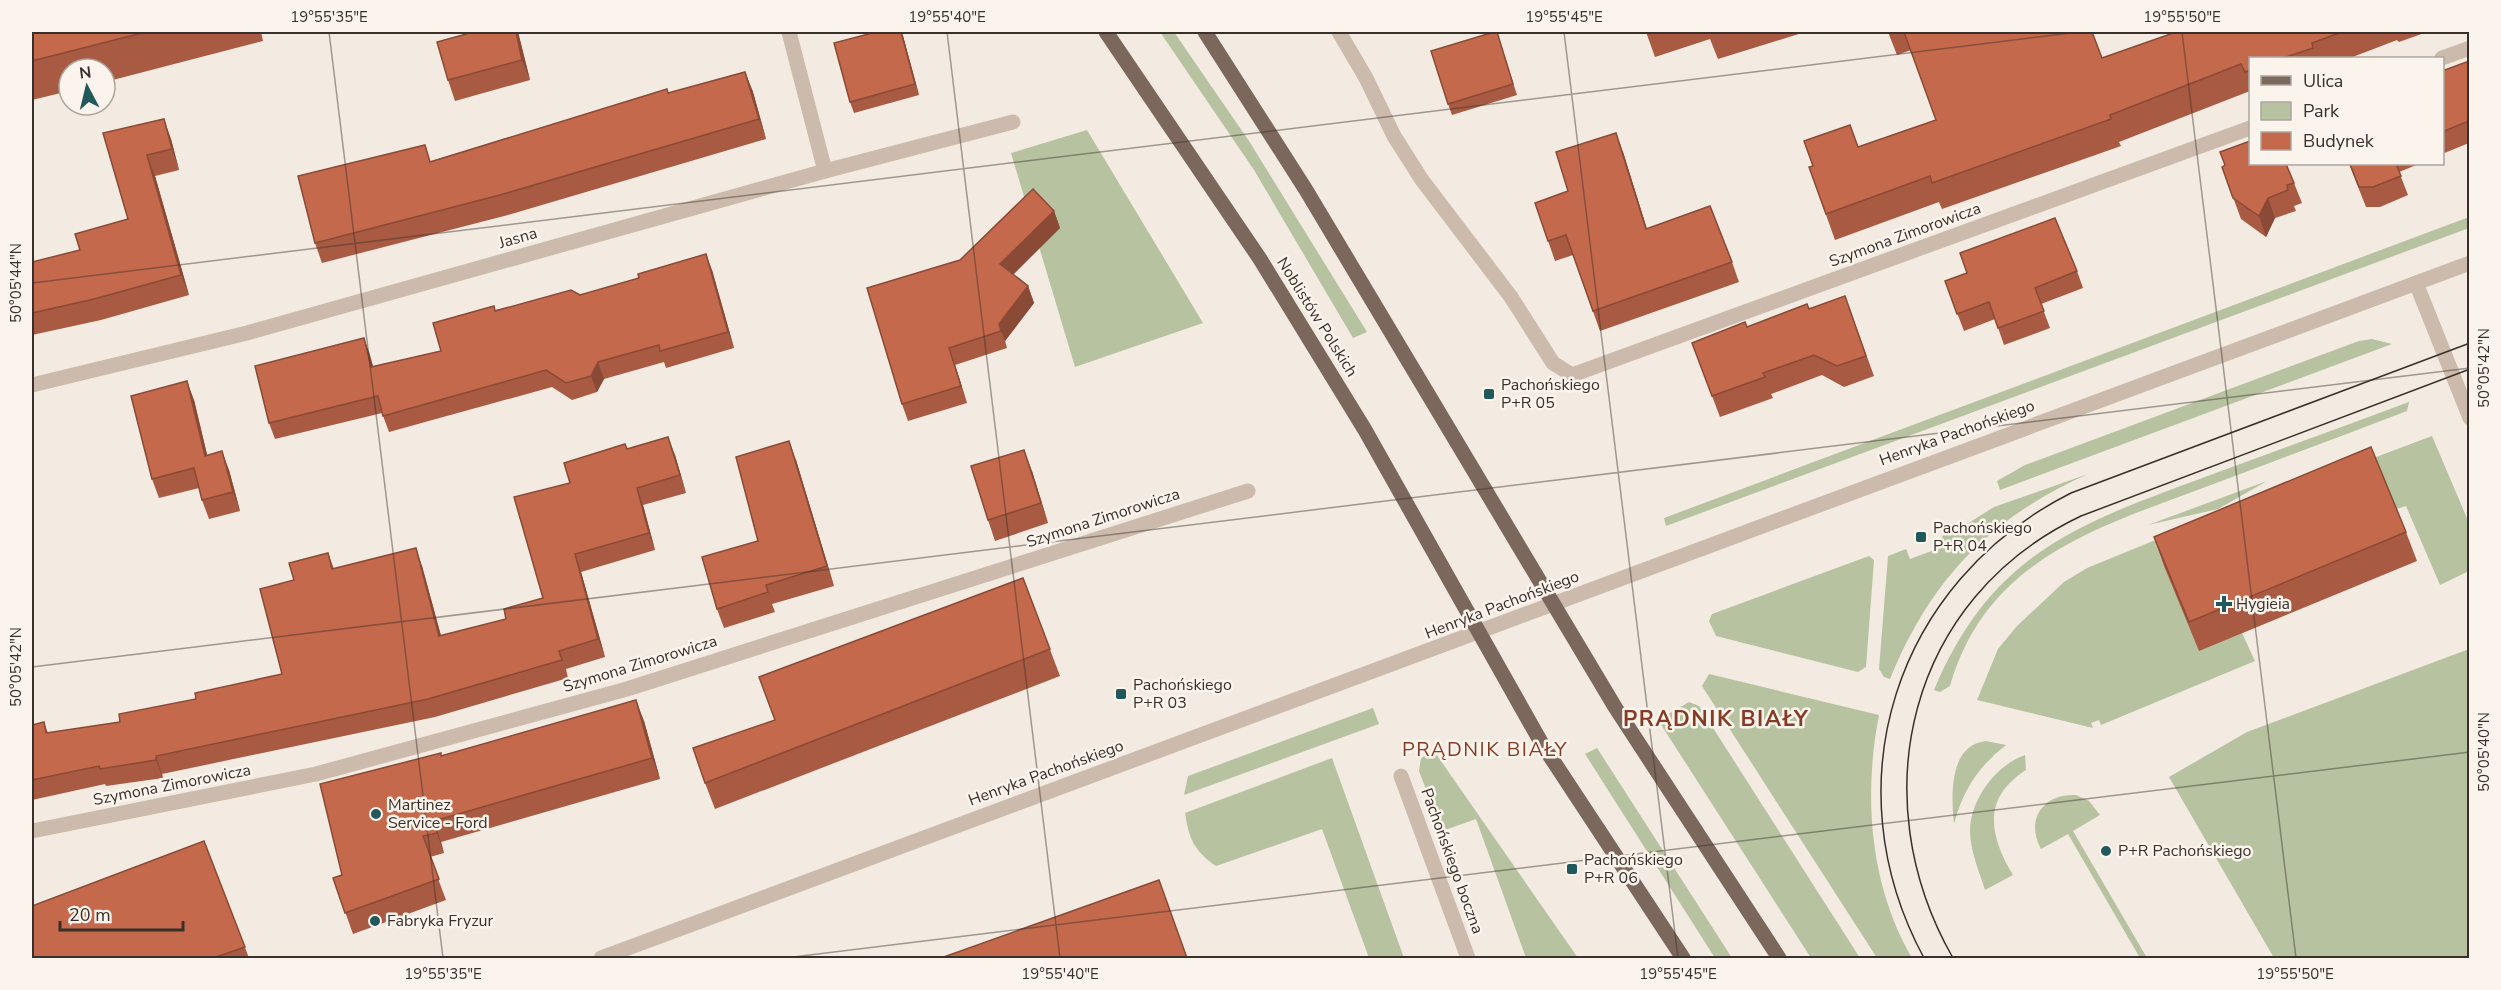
<svg xmlns="http://www.w3.org/2000/svg" width="2501" height="990" viewBox="0 0 2501 990" font-family="'Nunito Sans',sans-serif">
	<style>
		.green { fill: #b7c3a0 }
		.lines { fill: none; stroke-linecap: round; stroke-linejoin: round }
		.minor { stroke: #ccbaac; stroke-width: 15 }
		.major { stroke: #7c675c; stroke-width: 15 }
		.tram { stroke: #3a302b; stroke-width: 1.5 }
		.wall { fill: #a95a42 }
		.shaded-wall { fill: #8a4a36 }
		.building { fill: #c5694d; stroke: #8a4a36; stroke-width: 1.5 }
		.ticks { fill: none; stroke: #3a302b; stroke-width: 1.5; stroke-opacity: 0.45 }
		.poi-dot { fill: #20585c; stroke: #faf4ed; stroke-width: 2 }
		.labels { text-anchor: middle; dominant-baseline: central; stroke-width: 5; stroke-linejoin: round; paint-order: stroke }
		.street-label { font-size: 16px; fill: #3a302b; stroke: #faf4ed }
		.poi-label { font-size: 16px; fill: #3a302b; stroke: #faf4ed; text-anchor: start }
		.quarter-label { font-size: 20px; letter-spacing: 1.5px; fill: #883b24; stroke: #faf4ed }
		.district-label { font-size: 22px; font-weight: bold; letter-spacing: 1.5px; fill: #883b24; stroke: #faf4ed }
		.neatline { fill: none; stroke: #3a302b; stroke-width: 2 }
		.ticks-label { font-size: 15px; text-anchor: middle; fill: #3a302b }
	</style>
	<rect width="100%" height="100%" fill="#f3eae1"/>
	<!-- green -->
	<g class="green">
		<polygon points="1160,32 1174,32 1249,141 1367,332 1353,338 1254,170"/>
		<polygon points="1087,130 1203,323 1075,367 1011,153"/>
		<polygon points="2469,217 2469,228 1666,526 1664,518"/>
		<polygon points="2372,339 2392,344 2000,490 1997,481 2025,465 2359,341"/>
		<path d="M2409,402L2407,411C2342,436 2277,460 2211,485C2100,527 1987,557 1950,686L1940,692L1934,690C1993,550 2081,523 2213,474C2279,450 2344,426 2409,402Z"/>
		<polygon points="2432,436 2469,523 2469,571 2440,585 2406,506 2396,509 2242,633 2255,661 2101,725 2099,720 2091,723 2093,728 1977,700 1998,649 2017,626 2064,582 2087,568 2153,541 2202,532 2280,493"/>
		<path d="M2088,474C1990,518 1931,579 1890,679L1884,677L1879,669L1888,556L1906,549L1910,559L1945,546L1942,536L1959,529L1994,507Z"/>
		<polygon points="2267,481 2218,509 2148,525"/>
		<polygon points="1869,556 1874,560 1866,667 1858,672 1716,636 1709,621 1712,614"/>
		<polygon points="2469,649 2469,958 2274,958 2169,777 2247,732"/>
		<path d="M1709,674L1879,715C1863,797 1870,886 1912,958H1877L1702,686Z"/>
		<polygon points="1689,702 1699,706 1860,958 1811,958 1658,720"/>
		<polygon points="1373,708 1379,724 1184,795 1188,776"/>
		<path d="M1986,741L2006,745C1978,767 1963,790 1954,824C1951,795 1949,745 1986,741Z"/>
		<polygon points="1597,748 1732,958 1715,958 1585,754"/>
		<polygon points="1434,751 1578,958 1526,958 1476,819 1442,831 1419,771 1421,758"/>
		<path d="M2025,755L2026,770C1982,798 1989,835 2013,875L1985,890C1979,871 1970,850 1970,831C1970,800 1996,765 2025,755Z"/>
		<path d="M1332,758L1404,958H1369L1322,829L1216,866C1194,851 1189,839 1185,813Z"/>
		<path d="M2076,795L2089,801L2100,815L2073,831L2147,958H2140L2068,834L2041,849C2025,820 2043,793 2076,795Z"/>
	</g>
	<g class="lines">
		<!-- minor -->
		<g class="minor">
			<polyline points="789,32 825,171"/>
			<polyline points="1339,32 1366,78 1394,136 1422,180 1511,297 1553,363 1572,375 2250,128"/>
			<polyline points="2442,58 2470,48"/>
			<polyline points="2416,283 2470,418"/>
			<polyline points="32,385 247,333 825,171 1013,122"/>
			<polyline points="1401,776 1468,958"/>
			<polyline points="32,831 316,774 627,689 1248,491"/>
			<polyline points="601,958 2470,263"/>
		</g>
		<!-- major -->
		<g class="major">
			<polyline points="1106,32 1260,259 1365,430 1542,744 1683,958"/>
			<polyline points="1205,32 1306,190 1615,707 1779,958"/>
		</g>
		<!-- tram -->
		<g class="tram">
			<path d="M1924,958C1830,784 1895,582 2071,493L2470,343"/>
			<path d="M1953,958C1861,797 1908,598 2081,516L2470,369"/>
		</g>
	</g>
	<!-- wall -->
	<g class="wall">
		<polygon points="32,32 261,32 263,41 105,82 105,69 69,69 69,91 32,100"/>
		<polygon points="470,32 518,32 530,80 455,101 448,80 470,33"/>
		<polygon points="901,32 903,36 919,95 854,113 850,102"/>
		<polygon points="1497,32 1517,95 1452,115 1448,104"/>
		<polygon points="1646,32 1805,32 1718,59 1710,39 1655,57"/>
		<polygon points="1888,32 2092,32 2102,58 2176,32 2427,32 2399,42 2397,40 2350,58 2250,58 2250,91 2119,142 2121,146 1942,209 1939,202 1835,240 1809,167 1858,147 1936,120 1911,50 1897,55"/>
		<polygon points="2469,61 2469,143 2442,154 2442,71"/>
		<polygon points="745,72 753,92 766,139 508,215 322,263 315,243 431,161 668,93"/>
		<polygon points="103,133 171,139 179,170 155,176 189,295 101,320 32,335 32,262 80,250 128,219"/>
		<polygon points="1623,152 1647,229 1732,262 1739,282 1600,331 1573,255 1555,261 1535,203 1568,191"/>
		<polygon points="2349,164 2419,164 2399,172 2408,195 2380,207 2366,207"/>
		<polygon points="2222,167 2294,183 2302,203 2294,206 2296,211 2275,218 2266,237 2241,219"/>
		<polygon points="1054,211 1060,228 1013,275 1028,286 1034,303 1005,341 1007,348 955,365 967,403 908,421 902,404 960,260"/>
		<polygon points="712,270 734,348 666,368 664,362 604,379 597,392 572,400 552,387 389,432 382,413 275,439 269,423 364,338 373,367 441,351 495,310"/>
		<polygon points="2077,271 2083,288 2041,304 2050,328 2004,345 1995,319 1964,331 1945,281"/>
		<polygon points="1845,296 1874,376 1844,387 1822,375 1771,394 1773,398 1720,417 1692,343 1809,309"/>
		<polygon points="194,400 207,455 229,470 240,511 209,519 202,500 199,488 159,498 152,479"/>
		<polygon points="627,449 675,455 686,493 643,505 655,550 581,572 605,657 566,669 568,678 435,717 162,774 163,778 106,786 105,784 32,800 32,725 44,722 48,733 120,722 282,674 294,580 328,553 334,569 422,566 441,636 506,619 543,598 570,483"/>
		<polygon points="796,460 834,586 772,604 775,612 724,628 717,609 758,541"/>
		<polygon points="1032,471 1048,523 995,541 988,520"/>
		<polygon points="2406,532 2417,561 2199,651 2164,566 2154,537"/>
		<polygon points="1023,578 1060,676 715,809 705,783 774,720"/>
		<polygon points="644,721 660,779 441,842 444,853 430,857 446,900 353,934 333,878 342,875 441,756"/>
		<polygon points="204,841 249,958 32,958"/>
	</g>
	<!-- shaded-wall -->
	<g class="shaded-wall">
		<polygon points="516,32 518,32 530,80 522,60"/>
		<polygon points="901,32 903,36 919,95 915,84"/>
		<polygon points="745,72 753,92 766,139 759,119"/>
		<polygon points="164,119 171,139 179,170 172,149"/>
		<polygon points="1616,133 1623,152 1653,249 1646,229"/>
		<polygon points="147,155 155,176 189,295 181,275"/>
		<polygon points="2268,198 2275,218 2266,237 2259,216"/>
		<polygon points="1054,211 1060,228 1006,281 1000,264"/>
		<polygon points="706,254 712,270 734,348 728,332"/>
		<polygon points="1028,286 1034,303 1005,341 1007,348 999,324"/>
		<polygon points="364,338 370,355 378,384 371,367"/>
		<polygon points="949,348 955,365 967,403 961,386"/>
		<polygon points="598,362 604,379 597,392 591,376"/>
		<polygon points="187,381 194,400 212,475 205,456"/>
		<polygon points="668,437 675,455 686,493 680,475"/>
		<polygon points="789,441 796,460 834,586 827,566"/>
		<polygon points="1024,450 1032,471 1048,523 1041,503"/>
		<polygon points="222,451 229,470 240,511 233,492"/>
		<polygon points="637,488 643,505 655,550 649,533"/>
		<polygon points="416,548 422,566 446,654 439,636"/>
		<polygon points="575,554 581,572 605,657 598,639"/>
		<polygon points="636,700 644,721 660,779 652,758"/>
		<polygon points="156,756 162,774 163,778 156,760"/>
		<polygon points="434,821 441,842 444,853 437,833"/>
	</g>
	<!-- building -->
	<g class="building">
		<polygon points="32,32 146,32 32,61"/>
		<polygon points="470,32 516,32 522,60 448,80 437,42 470,33"/>
		<polygon points="876,32 901,32 915,84 850,102 834,43"/>
		<polygon points="1494,32 1497,32 1513,84 1448,104 1431,51"/>
		<polygon points="1904,32 2092,32 2102,58 2176,32 2342,32 2312,43 2313,48 2283,58 2250,58 2250,70 2245,72 2241,64 2110,115 2111,119 1932,183 1930,176 1826,214 1809,167 1813,166 1804,141 1850,125 1858,147 1936,120"/>
		<polygon points="2469,61 2469,121 2442,132 2442,71"/>
		<polygon points="745,72 759,119 500,195 315,243 298,176 425,145 430,162 667,89 668,93"/>
		<polygon points="164,119 172,149 147,155 181,275 94,299 32,313 32,262 80,250 75,234 128,219 103,133"/>
		<polygon points="1616,133 1646,229 1710,206 1732,262 1593,311 1566,235 1548,241 1535,203 1568,191 1556,152"/>
		<polygon points="2250,141 2250,164 2286,164 2294,183 2287,185 2288,190 2268,198 2259,216 2233,198 2222,167 2225,165 2220,152"/>
		<polygon points="2350,164 2396,164 2401,176 2373,187 2359,187"/>
		<polygon points="1033,189 1054,211 1000,264 1028,286 999,324 1001,331 949,348 961,386 902,404 867,288 960,260"/>
		<polygon points="2055,218 2077,271 2035,288 2044,311 1998,328 1989,302 1957,314 1945,281 1967,273 1960,253"/>
		<polygon points="706,254 728,332 660,351 659,345 598,362 591,376 566,383 546,370 383,416 378,396 269,423 255,366 364,338 371,367 441,351 433,323 494,306 495,311 571,290 580,295 639,278 638,274"/>
		<polygon points="1845,296 1866,356 1837,366 1814,355 1763,373 1765,377 1712,396 1692,343 1745,322 1747,327 1807,304 1809,309"/>
		<polygon points="187,381 205,456 222,451 233,492 202,500 194,468 152,479 131,396"/>
		<polygon points="668,437 680,475 637,488 649,533 575,554 598,639 559,651 562,660 428,699 156,756 156,760 100,769 99,766 32,780 32,725 44,722 46,733 120,722 119,714 196,699 195,693 282,674 260,589 294,580 289,563 328,553 332,569 416,548 439,636 506,619 504,609 543,598 514,497 570,483 564,463 625,444 627,449"/>
		<polygon points="789,441 827,566 766,585 768,592 717,609 702,557 758,541 736,457"/>
		<polygon points="2371,447 2406,532 2189,622 2154,537"/>
		<polygon points="1024,450 1041,503 988,520 971,466"/>
		<polygon points="1023,578 1050,649 705,783 693,748 775,720 759,677"/>
		<polygon points="636,700 652,758 434,821 437,833 423,836 439,879 345,913 333,878 342,875 320,784 441,753 441,756"/>
		<polygon points="204,841 245,947 213,958 32,958 32,906"/>
		<polygon points="1159,880 1187,958 941,958"/>
	</g>
	<!-- ticks -->
	<path class="ticks" d="M329,32L443,958M947,32L1060,958M1564,32L1678,958M2182,32L2296,958M32,283L2079,32M32,667L2470,368M785,958L2470,752"/>
	<!-- markers -->
	<g class="poi-dot">
		<rect x="1483" y="388" width="12" height="12" rx="3"/>
		<rect x="1915" y="531" width="12" height="12" rx="3"/>
		<path d="M2221 595h6v6h6v6h-6v6h-6v-6h-6v-6h6z"/>
		<rect x="1115" y="688" width="12" height="12" rx="3"/>
		<circle cx="376" cy="814" r="6"/>
		<circle cx="2106" cy="851" r="6"/>
		<rect x="1566" y="863" width="12" height="12" rx="3"/>
		<circle cx="375" cy="921" r="6"/>
	</g>
	<g class="labels">
		<!-- street labels -->
		<g class="street-label">
			<text transform="translate(1905 235) rotate(-20)">Szymona Zimorowicza</text>
			<text transform="translate(518 238) rotate(-16)">Jasna</text>
			<text transform="translate(1317 317) rotate(58)">Noblistów Polskich</text>
			<text transform="translate(1957 433) rotate(-20)">Henryka Pachońskiego</text>
			<text transform="translate(1103 518) rotate(-18)">Szymona Zimorowicza</text>
			<text transform="translate(1502 605) rotate(-21)">Henryka Pachońskiego</text>
			<text transform="translate(640 664) rotate(-17)">Szymona Zimorowicza</text>
			<text transform="translate(1046 773) rotate(-20)">Henryka Pachońskiego</text>
			<text transform="translate(172 785) rotate(-11)">Szymona Zimorowicza</text>
			<text transform="translate(1452 861) rotate(70)">Pachońskiego boczna</text>
		</g>
		<!-- poi labels -->
		<g class="poi-label">
			<text x="1501" y="385">Pachońskiego<tspan x="1501" dy="18">P+R 05</tspan></text>
			<text x="1933" y="528">Pachońskiego<tspan x="1933" dy="18">P+R 04</tspan></text>
			<text x="2236" y="604">Hygieia</text>
			<text x="1133" y="685">Pachońskiego<tspan x="1133" dy="18">P+R 03</tspan></text>
			<text x="388" y="805">Martinez<tspan x="388" dy="18">Service - Ford</tspan></text>
			<text x="2118" y="851">P+R Pachońskiego</text>
			<text x="1584" y="860">Pachońskiego<tspan x="1584" dy="18">P+R 06</tspan></text>
			<text x="387" y="921">Fabryka Fryzur</text>
		</g>
		<!-- quarter labels -->
		<g class="quarter-label">
			<text x="1485" y="749">PRĄDNIK BIAŁY</text>
		</g>
		<!-- district labels -->
		<g class="district-label">
			<text x="1716" y="719">PRĄDNIK BIAŁY</text>
		</g>
	</g>
	<!-- border -->
	<rect width="2501" height="990" fill="none" stroke="#faf4ed" stroke-width="66"/>
	<!-- legend -->
	<rect x="2249" y="57" width="195" height="108" fill="#faf4ed" stroke="#ada69f" stroke-width="1.5"/>
	<rect x="2261" y="76" width="30" height="9" fill="#7c675c" stroke="#ada69f" stroke-width="1.5"/>
	<text x="2303" y="87" font-size="18" fill="#3a302b">Ulica</text>
	<rect x="2261" y="102" width="30" height="18" fill="#b7c3a0" stroke="#ada69f" stroke-width="1.5"/>
	<text x="2303" y="117" font-size="18" fill="#3a302b">Park</text>
	<rect x="2261" y="132" width="30" height="18" fill="#c5694d" stroke="#ada69f" stroke-width="1.5"/>
	<text x="2303" y="147" font-size="18" fill="#3a302b">Budynek</text>
	<!-- north arrow -->
	<g transform="translate(87 87) rotate(353)"><circle r="28" fill="#faf4ed" stroke="#ada69f" stroke-width="1.5"/>
	<path d="M0-4.5L10 22L0 15L-10 22Z" fill="#20585c"/>
	<text y="-9" font-size="16" font-weight="bold" text-anchor="middle" fill="#3a302b">N</text>
	</g>
	<!-- scale -->
	<path d="M60 921v9h123v-9" fill="none" stroke="#3a302b" stroke-width="3"/>
	<text x="69" y="921" font-size="18" fill="#3a302b" stroke="#faf4ed" stroke-width="4.5" paint-order="stroke">20 m</text>
	<rect x="33" y="33" width="2435" height="924" class="neatline"/>
	<g class="ticks-label">
		<text x="329" y="22">19°55'35"E</text>
		<text x="947" y="22">19°55'40"E</text>
		<text x="1564" y="22">19°55'45"E</text>
		<text x="2182" y="22">19°55'50"E</text>
		<text transform="translate(16 283) rotate(-90)" y="5">50°05'44"N</text>
		<text transform="translate(2484 368) rotate(-90)" y="5">50°05'42"N</text>
		<text transform="translate(16 667) rotate(-90)" y="5">50°05'42"N</text>
		<text transform="translate(2484 752) rotate(-90)" y="5">50°05'40"N</text>
		<text x="443" y="979">19°55'35"E</text>
		<text x="1060" y="979">19°55'40"E</text>
		<text x="1678" y="979">19°55'45"E</text>
		<text x="2295" y="979">19°55'50"E</text>
	</g>
</svg>
